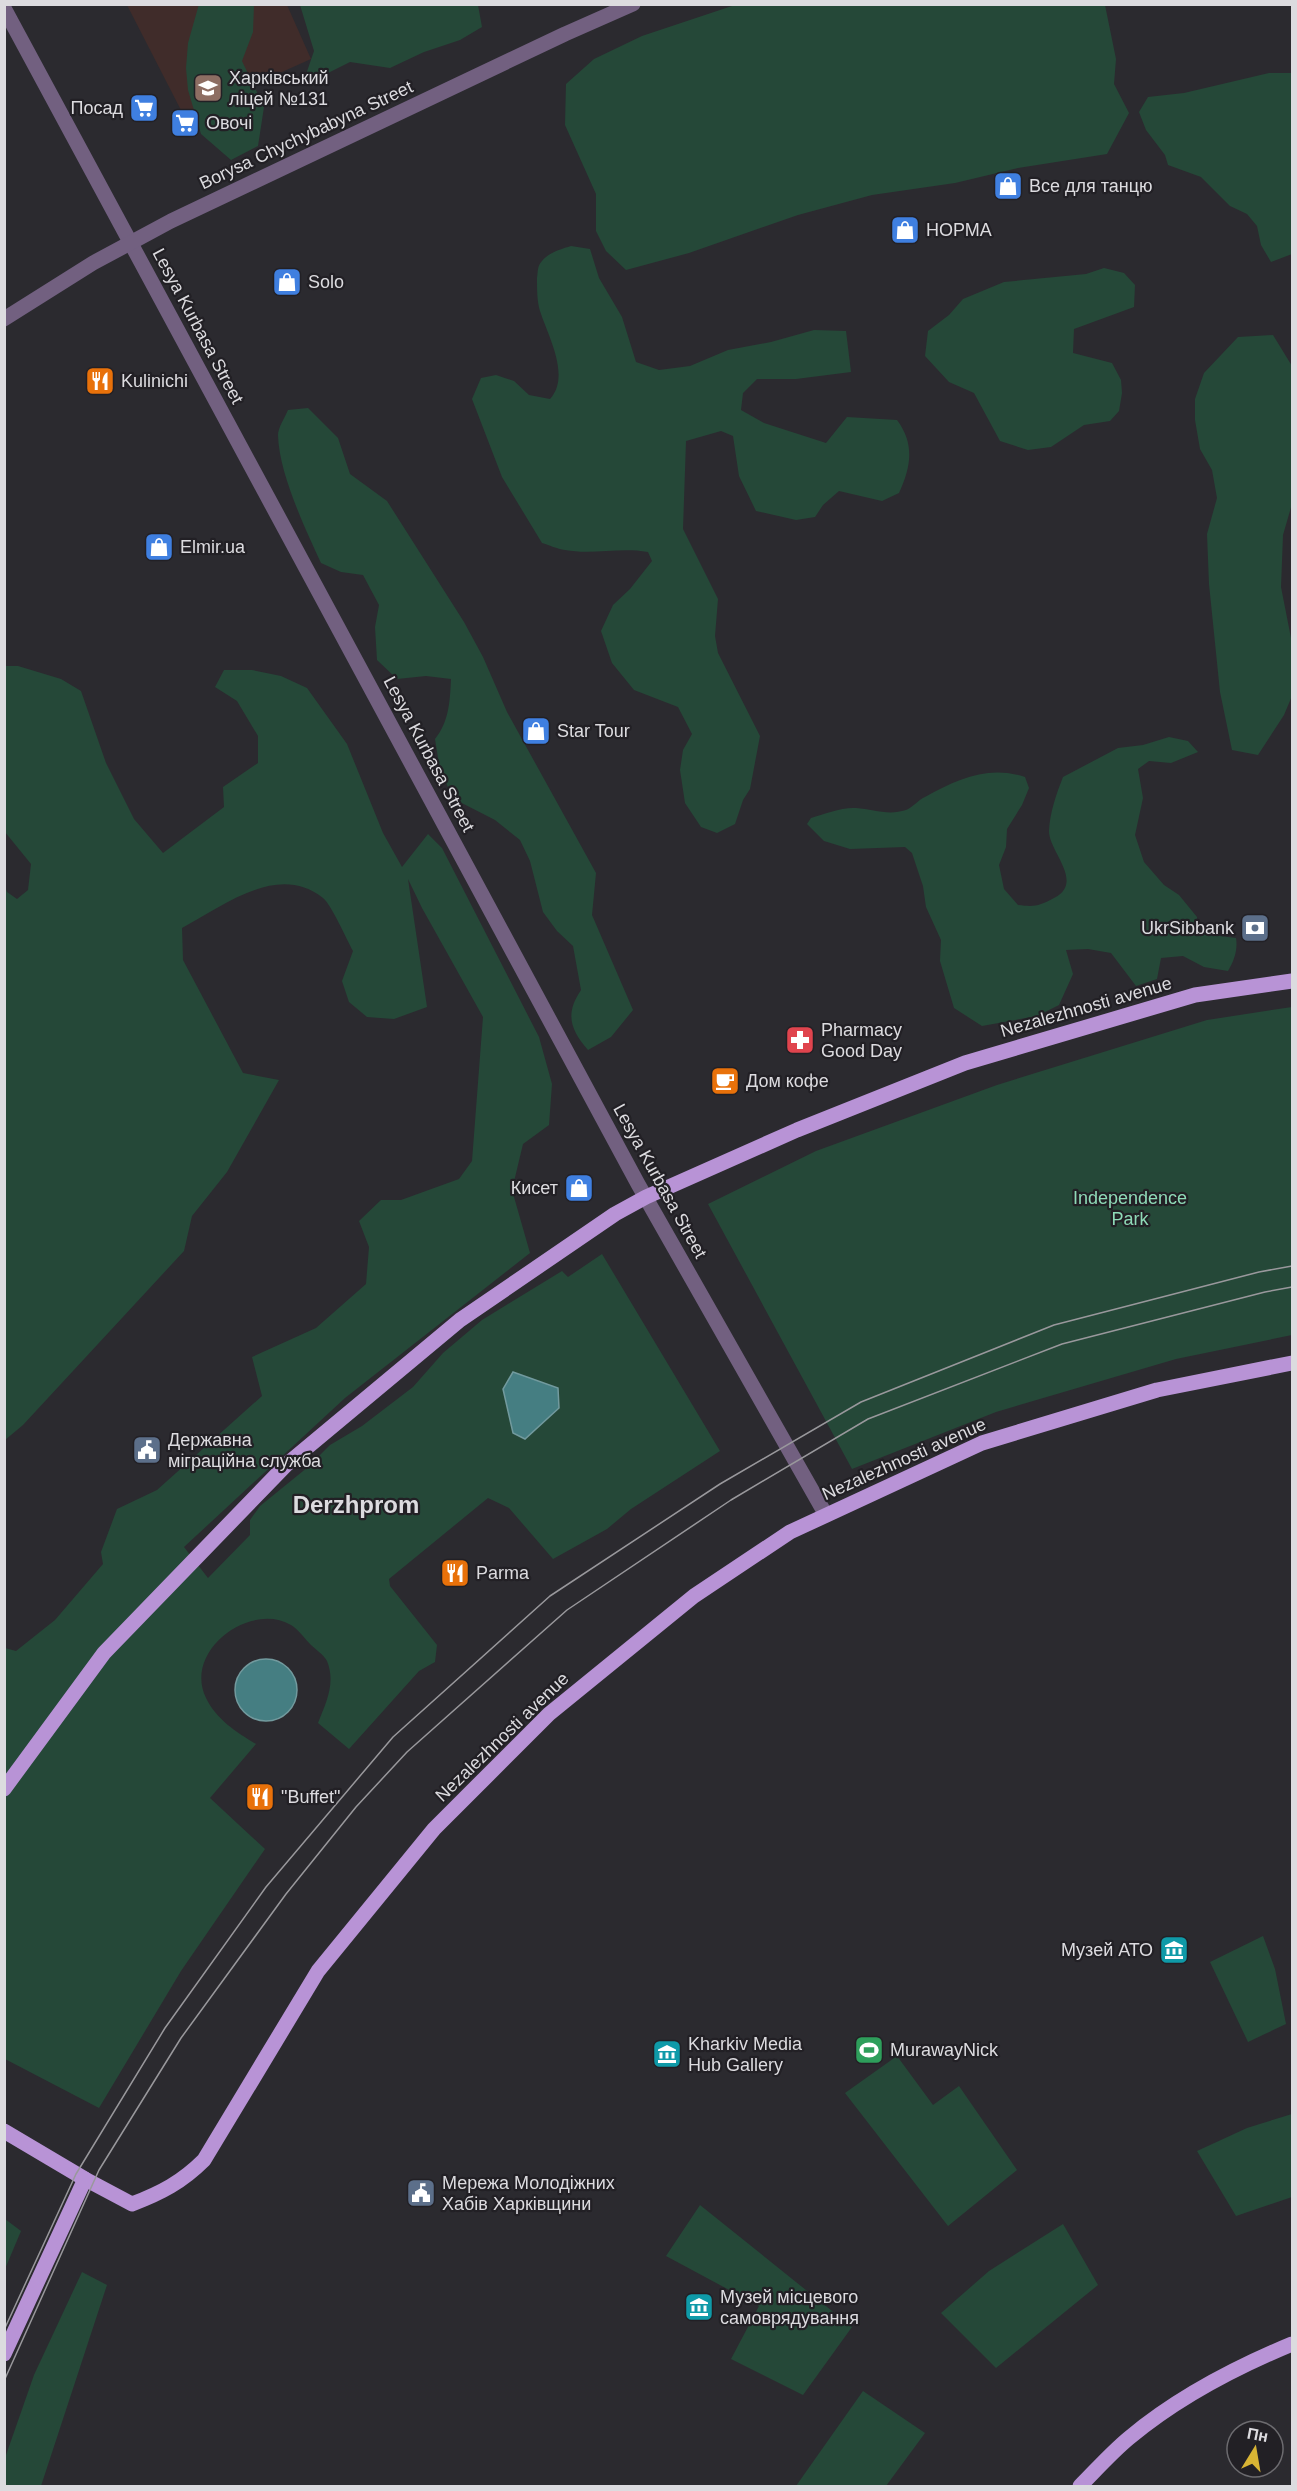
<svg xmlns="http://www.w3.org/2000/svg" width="1297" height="2491" viewBox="0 0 1297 2491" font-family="Helvetica,sans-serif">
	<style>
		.education { fill: #402c2a }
		.green { fill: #254838 }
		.water { fill: #457e82; stroke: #729a9e; stroke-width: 1.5 }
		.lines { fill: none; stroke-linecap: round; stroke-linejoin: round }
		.minor { stroke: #726080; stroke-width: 15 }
		.major { stroke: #b893d6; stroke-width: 15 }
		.tram { stroke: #99989c; stroke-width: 1.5 }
		.labels { text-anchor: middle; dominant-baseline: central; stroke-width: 4.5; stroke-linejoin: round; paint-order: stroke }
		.poi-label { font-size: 18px; fill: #dcdbdf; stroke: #222025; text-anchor: start }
		.street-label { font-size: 18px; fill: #dcdbdf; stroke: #222025 }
		.park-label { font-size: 18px; fill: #8edab7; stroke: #222025 }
		.district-label { font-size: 24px; font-weight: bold; fill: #dcdbdf; stroke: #222025 }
	</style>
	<rect width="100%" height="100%" fill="#2b2a2f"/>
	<!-- education -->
	<polygon class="education" points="127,5 287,5 311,59 184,116"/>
	<!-- green -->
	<g class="green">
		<polygon points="199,4 254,5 253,32 242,61 264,107 258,146 231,160 201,134 188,90 186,68 188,43"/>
		<polygon points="300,5 478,5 482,27 460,40 424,52 390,68 350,62 302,86 314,51"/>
		<polygon points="735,5 1105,5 1116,59 1114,84 1129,113 1107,154 1018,168 955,183 872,195 798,215 689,253 626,270 606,251 596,231 596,194 565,125 566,84 594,59 642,36"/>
		<polygon points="1269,73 1292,73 1292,254 1271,262 1261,245 1257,226 1247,214 1230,206 1201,177 1168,165 1165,155 1146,130 1139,112 1148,97 1184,93"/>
		<path d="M571,246L590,249L599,278L622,317L636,362L659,370L690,366L728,350L771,342L814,330L846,331L851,372L796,379H757L743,393L741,410L764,423L826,443L847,417L897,420C915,444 911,467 899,493L882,501L839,491L823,505L815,517L796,520L756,511L739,476L733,436L721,431L686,441L683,529L718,599L715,636L718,653L760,736L750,789L743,800L735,824L717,833L701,827L685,803L680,770L683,750L692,734L678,707L634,690L612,663L601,631L613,605L630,589L652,561L648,552C620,547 592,555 565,550C557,549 549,545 542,543L502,477L472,399L481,378L496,375L514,381L529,395L550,399C571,376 548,336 540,311C537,301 537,289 537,278C538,272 537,266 542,261C548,253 561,249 571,246Z"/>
		<polygon points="1104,268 1124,273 1135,285 1134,307 1074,329 1073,353 1112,363 1121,380 1122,393 1119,411 1110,421 1084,425 1051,447 1028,450 1000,441 974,393 949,382 925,356 928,331 949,315 963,299 1004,282 1086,274"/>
		<polygon points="1273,335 1292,366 1292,504 1283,535 1281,587 1292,643 1292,696 1284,715 1258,755 1232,750 1220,692 1209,584 1207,534 1217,498 1212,470 1200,449 1195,420 1195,399 1204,373 1238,337"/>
		<path d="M308,408L338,438L350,474L387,501L464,622L483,657L507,712L596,873L592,915L633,1010L611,1037L588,1050C570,1029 565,1014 581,990L573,946L557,931L543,912L530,861L520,840L495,820L452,798L439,764L435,739C449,722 450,701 451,679L426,676L397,679L377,660L375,627L379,605L363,575L341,572L321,563C305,528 279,474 278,435C278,428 285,417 288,410Z"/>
		<path d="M5,666H18L61,679L81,691L106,763L134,819L163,853L224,807L223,787L258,763V736L237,701L215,687L224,670H252L281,676L307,688L347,744L383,833L402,867L428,834L442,848L539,1037L552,1084L549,1125L523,1144L512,1190L530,1253L345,1398L184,1547L208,1578L250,1535V1520L260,1506L308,1467L330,1445L362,1426L413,1387L443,1353L482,1320L562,1271L568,1277L602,1254L720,1451L631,1509L607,1529L553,1559L509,1508L488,1498L389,1579L390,1586L437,1645L435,1662L419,1671L349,1749L318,1723C326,1703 336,1683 327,1661C324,1655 315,1649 311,1645C305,1639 298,1629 291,1625C250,1601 183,1651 206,1698C216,1719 236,1732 256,1744L210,1798L265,1849L181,1971L99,2108L5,2059V1648L16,1651L55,1620L103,1564L101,1552L117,1509L157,1490L262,1396L252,1357L316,1328L366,1284L369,1247L359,1221L381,1200H401L459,1179L472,1161L483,1017L422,908L408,879L427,1007L394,1019L367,1017L349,1002L342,981L353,951C347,940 331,904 323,898C278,862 223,906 182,928L183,960L243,1073L279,1080L227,1172L192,1216L184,1251L23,1425L5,1440L4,883L7,892L17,899L28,890L31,864L5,832Z"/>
		<path d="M1169,737L1188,741L1198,752L1171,763L1149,761L1138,769L1143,798L1135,835L1144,862L1164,885L1179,895L1197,917V926L1212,935L1236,938C1238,950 1234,961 1228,971L1204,967L1183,956L1161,958L1157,979L1136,986L1111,953L1088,949L1066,950L1073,974L1059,1005L1037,1016L982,1026L954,1008L940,961L941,940L926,907L923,886L912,853L905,847L850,849L824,841L807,824L811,818C824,814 842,807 856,808C873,809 888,816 906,810C912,808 918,800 925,797C958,779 988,765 1025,777L1029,788L1022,805L1007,829L1006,847L999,865L1004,889L1018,905C1035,907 1039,906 1054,898C1085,882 1049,852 1049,831C1050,812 1056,795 1063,777L1118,748L1143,745Z"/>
		<polygon points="1292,1007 1292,1335 1176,1359 996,1412 852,1469 708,1204 816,1151 997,1085 1207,1020"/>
		<polygon points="1263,1936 1275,1969 1286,2024 1248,2042 1210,1962"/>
		<polygon points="897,2056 933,2105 959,2086 1017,2170 948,2226 845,2093"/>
		<polygon points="1292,2114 1292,2197 1236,2216 1197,2151 1247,2128"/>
		<polygon points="700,2205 852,2327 803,2395 731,2359 759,2306 666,2256"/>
		<polygon points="5,2219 21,2231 5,2269"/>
		<polygon points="1063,2224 1098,2285 996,2368 941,2313 989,2271"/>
		<polygon points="82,2272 107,2285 41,2486 5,2486 5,2458 34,2375"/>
		<polygon points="863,2391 925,2433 886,2486 796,2486"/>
	</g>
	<!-- water -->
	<g class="water">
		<polygon points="513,1372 558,1388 559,1408 525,1439 513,1433 503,1389"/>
		<circle cx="266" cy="1690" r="31"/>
	</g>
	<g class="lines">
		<!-- minor -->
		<g class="minor">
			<polyline points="4,8 638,1184 826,1515"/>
			<polyline points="4,319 93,263 171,221 565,34 633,4"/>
		</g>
		<!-- major -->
		<g class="major">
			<polyline points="4,1789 104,1653 286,1465 460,1320 615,1214 646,1197 797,1130 965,1063 1195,995 1292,981"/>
			<path d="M4,2131L85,2179L132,2204C161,2193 182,2182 204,2160L318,1971L434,1829L549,1714L694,1596L790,1532L982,1443L1157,1390L1292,1363"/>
			<polyline points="4,2354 85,2179"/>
			<path d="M1080,2486C1096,2470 1112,2452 1129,2438C1178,2397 1234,2368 1292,2344"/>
		</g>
		<!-- tram -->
		<g class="tram">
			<polyline points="4,2330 76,2174 165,2028 266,1887 393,1737 550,1596 720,1484 861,1402 1054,1325 1259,1272 1292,1266"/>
			<polyline points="4,2381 99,2170 181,2038 286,1894 356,1807 407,1752 567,1610 731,1500 868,1419 1062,1344 1265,1292 1292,1287"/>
		</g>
	</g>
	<!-- icons -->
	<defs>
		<g id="school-square" transform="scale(1.5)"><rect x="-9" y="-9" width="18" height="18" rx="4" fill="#8d6e63" stroke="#222025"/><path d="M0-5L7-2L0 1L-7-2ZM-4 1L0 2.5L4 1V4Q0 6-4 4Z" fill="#fff"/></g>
		<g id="supermarket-square" transform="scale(1.5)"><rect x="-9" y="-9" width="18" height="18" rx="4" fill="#3f7fe0" stroke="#222025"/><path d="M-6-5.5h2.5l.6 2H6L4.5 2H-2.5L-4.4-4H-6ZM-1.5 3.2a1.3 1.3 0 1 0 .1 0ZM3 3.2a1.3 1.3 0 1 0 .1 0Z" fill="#fff"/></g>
		<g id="shop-square" transform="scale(1.5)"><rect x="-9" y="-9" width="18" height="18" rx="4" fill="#3f7fe0" stroke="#222025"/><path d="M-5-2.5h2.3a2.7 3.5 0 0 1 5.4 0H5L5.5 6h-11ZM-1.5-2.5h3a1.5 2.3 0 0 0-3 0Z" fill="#fff"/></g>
		<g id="restaurant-square" transform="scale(1.5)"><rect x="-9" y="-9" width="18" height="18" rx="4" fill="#e8710a" stroke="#222025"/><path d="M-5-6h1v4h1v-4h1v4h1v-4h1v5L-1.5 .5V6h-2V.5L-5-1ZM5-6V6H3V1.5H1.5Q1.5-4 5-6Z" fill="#fff"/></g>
		<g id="bank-square" transform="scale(1.5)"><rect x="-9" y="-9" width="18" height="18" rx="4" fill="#5c6f8a" stroke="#222025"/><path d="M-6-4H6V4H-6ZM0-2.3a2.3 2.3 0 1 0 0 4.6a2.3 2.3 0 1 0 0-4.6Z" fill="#fff"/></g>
		<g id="pharmacy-square" transform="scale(1.5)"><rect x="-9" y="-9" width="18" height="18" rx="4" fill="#e0444e" stroke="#222025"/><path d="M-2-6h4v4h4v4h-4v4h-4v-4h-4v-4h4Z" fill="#fff"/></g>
		<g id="cafe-square" transform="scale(1.5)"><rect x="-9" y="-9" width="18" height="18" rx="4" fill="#e8710a" stroke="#222025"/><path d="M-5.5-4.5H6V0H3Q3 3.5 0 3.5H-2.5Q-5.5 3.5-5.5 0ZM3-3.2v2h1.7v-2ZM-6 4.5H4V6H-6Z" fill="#fff"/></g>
		<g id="civic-square" transform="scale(1.5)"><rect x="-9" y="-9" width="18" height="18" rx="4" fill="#5c6f8a" stroke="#222025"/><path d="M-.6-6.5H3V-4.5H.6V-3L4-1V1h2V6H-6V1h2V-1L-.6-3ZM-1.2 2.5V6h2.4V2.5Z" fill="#fff"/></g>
		<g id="museum-square" transform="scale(1.5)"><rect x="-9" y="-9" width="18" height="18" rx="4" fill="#0f9aa8" stroke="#222025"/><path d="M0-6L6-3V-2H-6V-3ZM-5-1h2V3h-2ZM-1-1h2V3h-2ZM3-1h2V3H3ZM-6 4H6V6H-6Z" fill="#fff"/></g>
		<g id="stadium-square" transform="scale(1.5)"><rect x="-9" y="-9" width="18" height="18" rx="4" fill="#2e9e5b" stroke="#222025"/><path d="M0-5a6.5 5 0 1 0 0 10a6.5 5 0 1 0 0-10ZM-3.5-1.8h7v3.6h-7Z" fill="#fff"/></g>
	</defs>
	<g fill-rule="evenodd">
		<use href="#school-square" x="208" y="88"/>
		<use href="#supermarket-square" x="144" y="108"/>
		<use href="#supermarket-square" x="185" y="123"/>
		<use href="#shop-square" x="1008" y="186"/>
		<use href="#shop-square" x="905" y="230"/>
		<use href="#shop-square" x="287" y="282"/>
		<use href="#restaurant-square" x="100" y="381"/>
		<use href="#shop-square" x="159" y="547"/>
		<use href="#shop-square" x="536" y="731"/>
		<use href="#bank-square" x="1255" y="928"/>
		<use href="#pharmacy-square" x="800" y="1040"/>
		<use href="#cafe-square" x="725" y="1081"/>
		<use href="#shop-square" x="579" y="1188"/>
		<use href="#civic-square" x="147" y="1450"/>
		<use href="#restaurant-square" x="455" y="1573"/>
		<use href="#restaurant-square" x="260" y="1797"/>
		<use href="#museum-square" x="1174" y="1950"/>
		<use href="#stadium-square" x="869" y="2050"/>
		<use href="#museum-square" x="667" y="2054"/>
		<use href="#civic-square" x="421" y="2193"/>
		<use href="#museum-square" x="699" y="2307"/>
	</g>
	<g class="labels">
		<!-- poi labels -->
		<g class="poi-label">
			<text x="229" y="78">Харківський<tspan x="229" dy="21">ліцей №131</tspan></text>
			<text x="123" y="108" text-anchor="end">Посад</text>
			<text x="206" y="123">Овочі</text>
			<text x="1029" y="186">Все для танцю</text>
			<text x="926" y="230">НОРМА</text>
			<text x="308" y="282">Solo</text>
			<text x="121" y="381">Kulinichi</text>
			<text x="180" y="547">Elmir.ua</text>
			<text x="557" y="731">Star Tour</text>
			<text x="1234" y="928" text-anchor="end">UkrSibbank</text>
			<text x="821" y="1030">Pharmacy<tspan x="821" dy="21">Good Day</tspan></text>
			<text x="746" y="1081">Дом кофе</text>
			<text x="558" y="1188" text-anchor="end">Кисет</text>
			<text x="168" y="1440">Державна<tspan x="168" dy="21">міграційна служба</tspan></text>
			<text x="476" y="1573">Parma</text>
			<text x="281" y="1797">"Buffet"</text>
			<text x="1153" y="1950" text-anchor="end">Музей АТО</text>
			<text x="688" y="2044">Kharkiv Media<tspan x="688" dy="21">Hub Gallery</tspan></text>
			<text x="890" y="2050">MurawayNick</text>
			<text x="442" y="2183">Мережа Молодіжних<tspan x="442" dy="21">Хабів Харківщини</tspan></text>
			<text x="720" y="2297">Музей місцевого<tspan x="720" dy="21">самоврядування</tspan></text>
		</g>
		<!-- street labels -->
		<g class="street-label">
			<text transform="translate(306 135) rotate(-25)">Borysa Chychybabyna Street</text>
			<text transform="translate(198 326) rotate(62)">Lesya Kurbasa Street</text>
			<text transform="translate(429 754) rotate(62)">Lesya Kurbasa Street</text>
			<text transform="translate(1086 1007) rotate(-16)">Nezalezhnosti avenue</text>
			<text transform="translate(660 1181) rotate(61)">Lesya Kurbasa Street</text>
			<text transform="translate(904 1459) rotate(-24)">Nezalezhnosti avenue</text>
			<text transform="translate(502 1737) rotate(-44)">Nezalezhnosti avenue</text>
		</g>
		<!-- park labels -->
		<g class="park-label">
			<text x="1130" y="1198">Independence<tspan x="1130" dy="21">Park</tspan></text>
		</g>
		<!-- district labels -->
		<g class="district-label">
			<text x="356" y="1504">Derzhprom</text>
		</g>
	</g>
	<!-- border -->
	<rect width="1297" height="2491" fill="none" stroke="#dcdbdf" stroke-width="12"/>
	<!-- north arrow -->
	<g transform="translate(1255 2449) rotate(11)"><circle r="28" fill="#222025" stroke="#6c6b6f" stroke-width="1.5"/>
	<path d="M0-4.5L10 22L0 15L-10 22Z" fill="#d8b434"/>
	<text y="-9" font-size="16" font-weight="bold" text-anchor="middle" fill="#dcdbdf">Пн</text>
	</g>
</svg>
